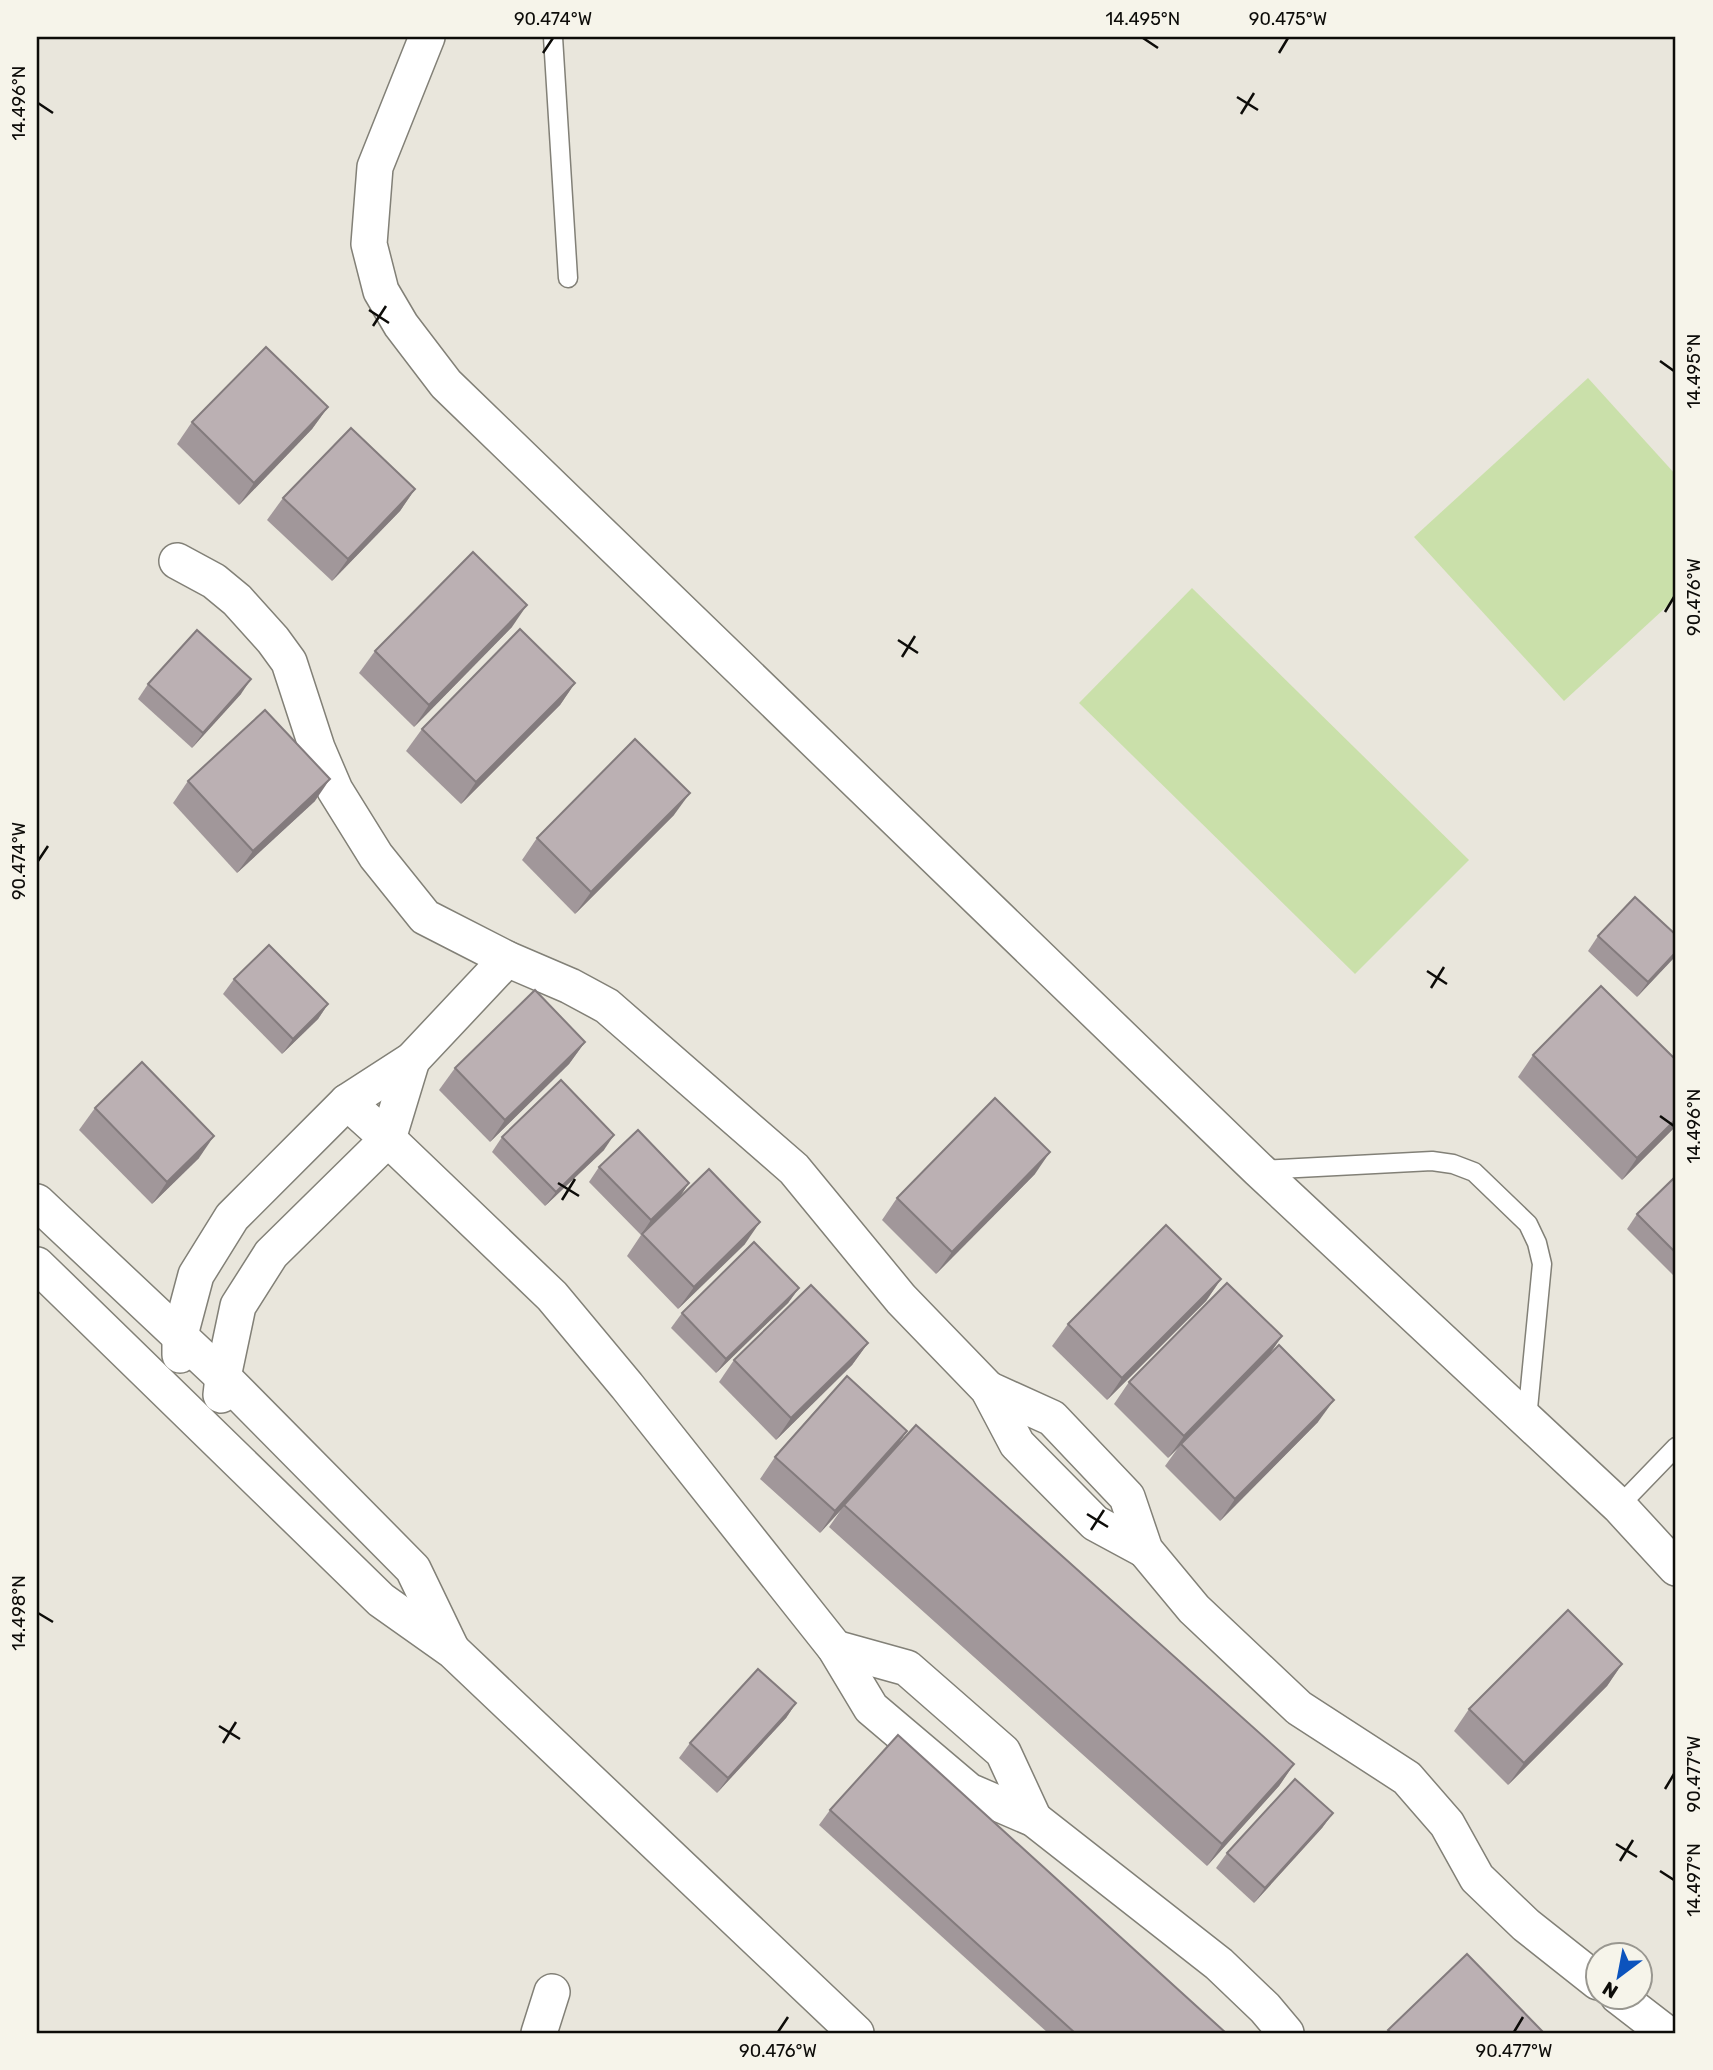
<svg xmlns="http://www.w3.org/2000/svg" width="1713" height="2070" viewBox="0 0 1713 2070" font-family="Rubik,sans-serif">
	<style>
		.green { fill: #cae0aa }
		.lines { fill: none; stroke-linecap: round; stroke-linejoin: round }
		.lane-casing { stroke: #828077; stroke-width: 21 }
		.street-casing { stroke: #828077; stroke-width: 38 }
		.lane { stroke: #fff; stroke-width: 18 }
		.street { stroke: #fff; stroke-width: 35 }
		.wall { fill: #a1979a }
		.shaded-wall { fill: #837b7d }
		.building { fill: #bbb0b3; stroke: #837b7d; stroke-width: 2 }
		.ticks { fill: none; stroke: #0d0c09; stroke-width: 2.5 }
		.neatline { fill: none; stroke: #0d0c09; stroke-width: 2.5 }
		.ticks-label { font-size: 18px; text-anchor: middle; fill: #0d0c09 }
	</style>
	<rect width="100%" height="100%" fill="#e9e6dc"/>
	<!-- green -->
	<g class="green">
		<polygon points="1588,378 1676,475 1676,598 1564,701 1414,537"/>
		<polygon points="1192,588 1469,860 1355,974 1079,703"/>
	</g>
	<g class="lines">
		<!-- lane casing -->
		<g class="lane-casing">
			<g id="lane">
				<polyline points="553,37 568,278"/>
				<polyline points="1260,1170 1432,1161 1453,1164 1474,1172 1528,1224 1537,1243 1542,1264 1527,1419"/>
				<polyline points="1619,1506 1676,1447"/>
			</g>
		</g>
		<!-- street casing -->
		<g class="street-casing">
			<g id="street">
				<polyline points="427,37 375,167 369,244 381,291 401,325 446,384 1259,1170 1619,1506 1676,1568"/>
				<polyline points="177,561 214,581 237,600 273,640 289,662 317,748 335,790 376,856 425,917 507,959 570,986 607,1006 794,1169 901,1299 988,1389 1017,1444 1095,1523 1145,1550"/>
				<polyline points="347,1102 388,1139 552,1296 627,1386 835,1648 871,1708 969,1791 1034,1819 1219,1964 1265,2008 1286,2033"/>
				<polyline points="37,1202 223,1377 413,1569 451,1648"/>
				<polyline points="37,1265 381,1600 453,1651 856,2033"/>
				<polyline points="180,1355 180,1335 196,1275 232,1217 347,1102 412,1060 507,959"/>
				<polyline points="988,1389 1052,1418 1127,1497 1145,1550 1194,1609 1299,1708 1407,1778 1447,1824 1477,1878 1526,1925 1598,1982"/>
				<polyline points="221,1395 223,1377 238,1306 271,1254 388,1139 412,1060"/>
				<polyline points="835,1648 907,1668 1003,1752 1034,1819"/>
				<polyline points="1618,1996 1666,2033"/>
				<polyline points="539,2033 552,1992"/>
			</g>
		</g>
		<!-- lane -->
		<use href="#lane" class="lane"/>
		<!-- street -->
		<use href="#street" class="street"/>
	</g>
	<!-- wall -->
	<g class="wall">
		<polygon points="328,407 312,429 239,505 177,444 192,422"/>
		<polygon points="415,489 400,511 332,581 267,520 283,498"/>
		<polygon points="512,627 414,727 359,673 375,651"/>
		<polygon points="575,683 560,705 461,804 406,751 422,729"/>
		<polygon points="148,684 241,694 192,748 138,699"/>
		<polygon points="188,781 315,801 237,873 173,803"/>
		<polygon points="674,815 575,914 522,860 537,838"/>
		<polygon points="1676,935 1676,955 1637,997 1588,951 1598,936"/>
		<polygon points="234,979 328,1004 318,1019 282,1054 223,994"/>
		<polygon points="585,1042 569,1064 490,1142 439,1090 455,1068"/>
		<polygon points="1533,1055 1676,1060 1676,1126 1622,1180 1518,1077"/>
		<polygon points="95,1108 199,1158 152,1204 79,1130"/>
		<polygon points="502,1137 604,1150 545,1206 492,1152"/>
		<polygon points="599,1167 689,1183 679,1198 745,1244 678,1309 627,1256 641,1235 589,1182"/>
		<polygon points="1035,1174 936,1274 882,1220 897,1198"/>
		<polygon points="1676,1182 1676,1278 1627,1229 1637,1214"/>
		<polygon points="1221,1279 1206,1301 1107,1400 1052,1346 1068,1324"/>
		<polygon points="799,1288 788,1303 716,1373 671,1328 682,1313"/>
		<polygon points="1282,1336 1267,1358 1318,1422 1220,1521 1165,1466 1178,1448 1168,1458 1114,1404 1129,1382"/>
		<polygon points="868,1343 852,1365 776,1440 719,1382 734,1360"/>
		<polygon points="907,1431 895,1448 1294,1764 1279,1786 1207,1866 829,1527 841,1510 820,1533 760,1479 775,1457"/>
		<polygon points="1622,1664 1607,1686 1508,1785 1454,1731 1469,1709"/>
		<polygon points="796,1703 786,1718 717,1793 679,1758 690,1743"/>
		<polygon points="830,1810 1226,2033 1048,2033 819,1825"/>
		<polygon points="1333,1813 1322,1828 1254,1903 1216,1868 1227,1853"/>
	</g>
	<!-- shaded-wall -->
	<g class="shaded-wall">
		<polygon points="328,407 312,429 239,505 254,483"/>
		<polygon points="415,489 400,511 332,581 348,559"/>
		<polygon points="527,605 512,627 414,727 429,705"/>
		<polygon points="251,679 241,694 192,748 203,733"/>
		<polygon points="575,683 560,705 461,804 476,782"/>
		<polygon points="330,779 315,801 237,873 253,851"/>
		<polygon points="690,793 674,815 575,914 591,892"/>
		<polygon points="1676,952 1676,955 1674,958 1637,997 1648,982"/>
		<polygon points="328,1004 318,1019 282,1054 293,1039"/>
		<polygon points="585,1042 569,1064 490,1142 505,1120"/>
		<polygon points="1676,1119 1676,1126 1622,1180 1637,1158"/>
		<polygon points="614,1135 604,1150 545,1206 556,1192"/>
		<polygon points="214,1136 199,1158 152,1204 167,1182"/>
		<polygon points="1050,1152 1035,1174 936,1274 952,1252"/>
		<polygon points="689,1183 679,1198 641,1235 651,1220"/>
		<polygon points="760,1222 745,1244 678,1309 694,1287"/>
		<polygon points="1221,1279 1206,1301 1107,1400 1122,1378"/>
		<polygon points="799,1288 788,1303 716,1373 726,1359"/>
		<polygon points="1282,1336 1267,1358 1168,1458 1184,1436"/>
		<polygon points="868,1343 852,1365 776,1440 791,1418"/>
		<polygon points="1334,1400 1318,1422 1220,1521 1235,1499"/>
		<polygon points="907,1431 892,1453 820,1533 835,1511"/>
		<polygon points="1622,1664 1607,1686 1508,1785 1524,1763"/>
		<polygon points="796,1703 786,1718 717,1793 728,1778"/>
		<polygon points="1294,1764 1279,1786 1207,1866 1222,1844"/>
		<polygon points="1333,1813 1322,1828 1254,1903 1265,1888"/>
	</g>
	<!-- building -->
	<g class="building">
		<polygon points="266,347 328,407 254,483 192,422"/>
		<polygon points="351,428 415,489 348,559 283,498"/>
		<polygon points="473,552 527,605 429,705 375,651"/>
		<polygon points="520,629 575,683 476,782 422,729"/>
		<polygon points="197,630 251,679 203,733 148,684"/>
		<polygon points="265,710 330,779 253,851 188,781"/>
		<polygon points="635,739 690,793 591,892 537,838"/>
		<polygon points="1635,897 1676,935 1676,952 1648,982 1598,936"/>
		<polygon points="269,945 328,1004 293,1039 234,979"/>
		<polygon points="1601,986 1676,1060 1676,1119 1637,1158 1533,1055"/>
		<polygon points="535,990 585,1042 505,1120 455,1068"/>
		<polygon points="142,1062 214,1136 167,1182 95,1108"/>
		<polygon points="561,1080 614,1135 556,1192 502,1137"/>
		<polygon points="995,1098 1050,1152 952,1252 897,1198"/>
		<polygon points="638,1130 689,1183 651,1220 599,1167"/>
		<polygon points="709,1169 760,1222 694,1287 642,1234"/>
		<polygon points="1673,1179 1676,1182 1676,1253 1637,1214"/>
		<polygon points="1166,1225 1221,1279 1122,1378 1068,1324"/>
		<polygon points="754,1242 799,1288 726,1359 682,1313"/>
		<polygon points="1227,1283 1282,1336 1184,1436 1129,1382"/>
		<polygon points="811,1285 868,1343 791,1418 734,1360"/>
		<polygon points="1279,1345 1334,1400 1235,1499 1181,1444"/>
		<polygon points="847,1376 907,1431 835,1511 775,1457"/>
		<polygon points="916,1425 1294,1764 1222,1844 844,1505"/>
		<polygon points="1568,1610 1622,1664 1524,1763 1469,1709"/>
		<polygon points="758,1669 796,1703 728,1778 690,1743"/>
		<polygon points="898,1735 1226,2033 1075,2033 830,1810"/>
		<polygon points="1295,1779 1333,1813 1265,1888 1227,1853"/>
		<polygon points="1467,1954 1544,2033 1391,2033 1388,2030"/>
	</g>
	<!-- ticks -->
	<path class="ticks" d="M1143,38L1158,48M543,53L553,38M1279,53L1288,38M1237,97L1258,110M38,103L53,113M1241,114L1254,93M369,310L389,323M373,326L386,306M1660,361L1674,371M1665,612L1674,597M898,640L918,653M902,657L915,636M38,861L48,846M1427,971L1447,984M1431,988L1444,967M1660,1116L1674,1126M558,1183L579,1196M562,1200L575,1179M1087,1514L1108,1527M1091,1530L1104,1510M38,1613L53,1622M219,1726L240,1739M223,1743L236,1722M1665,1789L1674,1774M1616,1844L1637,1857M1620,1861L1633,1840M1660,1871L1674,1880M778,2032L788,2017M1514,2032L1523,2017"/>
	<!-- border -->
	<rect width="1713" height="2070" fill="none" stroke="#f6f4ea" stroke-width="77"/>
	<!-- north arrow -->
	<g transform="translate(1619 1976) rotate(212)"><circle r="33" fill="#f6f4ea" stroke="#999790" stroke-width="2"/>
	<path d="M0-5L12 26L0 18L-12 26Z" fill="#0c53bd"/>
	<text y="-10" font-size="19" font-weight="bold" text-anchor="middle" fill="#0d0c09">N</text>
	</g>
	<rect x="38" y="38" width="1636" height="1994" class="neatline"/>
	<g class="ticks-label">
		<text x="553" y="25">90.474°W</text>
		<text x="1143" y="25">14.495°N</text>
		<text x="1288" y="25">90.475°W</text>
		<text transform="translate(19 103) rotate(-90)" y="6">14.496°N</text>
		<text transform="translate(1694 371) rotate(-90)" y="6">14.495°N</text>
		<text transform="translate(1694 597) rotate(-90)" y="6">90.476°W</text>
		<text transform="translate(19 861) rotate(-90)" y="6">90.474°W</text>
		<text transform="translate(1694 1126) rotate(-90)" y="6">14.496°N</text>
		<text transform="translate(19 1613) rotate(-90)" y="6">14.498°N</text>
		<text transform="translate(1694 1774) rotate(-90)" y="6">90.477°W</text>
		<text transform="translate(1694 1880) rotate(-90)" y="6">14.497°N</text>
		<text x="778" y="2057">90.476°W</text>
		<text x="1514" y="2057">90.477°W</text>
	</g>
</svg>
